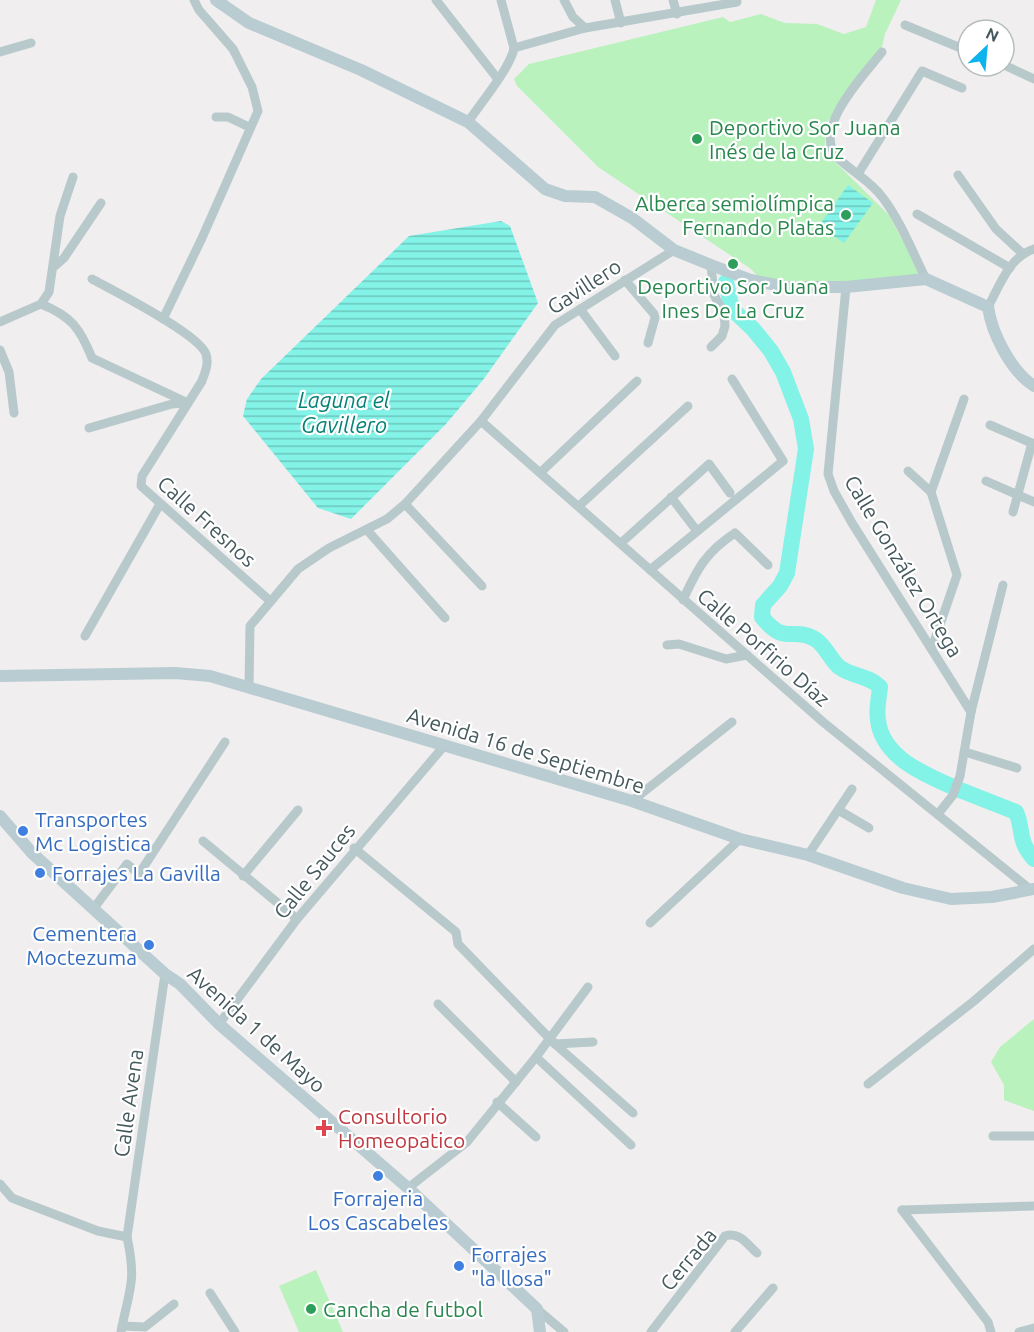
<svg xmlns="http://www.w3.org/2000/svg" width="1034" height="1332" viewBox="0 0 1034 1332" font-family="Ubuntu,sans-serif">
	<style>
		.grass { fill: #b9f2bd }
		.water { fill: url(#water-rules) }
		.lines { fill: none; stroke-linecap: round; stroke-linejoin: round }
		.river { stroke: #83f2e7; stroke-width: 16 }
		.street { stroke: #b8c9cc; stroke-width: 9 }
		.secondary { stroke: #b8ccd1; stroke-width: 12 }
		.leisure-dot { fill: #2e9e5b; stroke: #fff; stroke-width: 2 }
		.shop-dot { fill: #3f7fe0; stroke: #fff; stroke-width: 2 }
		.health-dot { fill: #e0444e; stroke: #fff; stroke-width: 2 }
		.labels { text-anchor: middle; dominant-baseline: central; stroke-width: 4.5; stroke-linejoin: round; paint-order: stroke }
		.leisure-label { font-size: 21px; fill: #27864d; stroke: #fff; text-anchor: start }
		.street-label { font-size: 21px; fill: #45595d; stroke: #fff }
		.shop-label { font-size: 21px; fill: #366cbe; stroke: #fff; text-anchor: start }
		.health-label { font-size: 21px; fill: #be3a42; stroke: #fff; text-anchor: start }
		.water-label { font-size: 22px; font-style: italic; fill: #068276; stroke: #fff }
	</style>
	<defs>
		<pattern id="water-rules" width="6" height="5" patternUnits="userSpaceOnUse" patternTransform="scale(1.5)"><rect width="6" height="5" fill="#83f2e7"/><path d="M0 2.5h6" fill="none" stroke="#6dc7be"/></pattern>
	</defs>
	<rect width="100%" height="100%" fill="#f1eeef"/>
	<!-- grass -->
	<g class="grass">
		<polygon points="876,0 901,0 885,34 881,51 825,125 825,152 889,215 923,278 795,285 760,279 751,269 598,167 517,86 514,79 529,64 723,17 730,22 761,14 785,23 817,24 844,34 866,27"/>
		<polygon points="1034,1019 1034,1111 1004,1100 1004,1085 991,1062 1000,1047"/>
		<polygon points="316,1270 343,1332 299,1332 279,1286"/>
	</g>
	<!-- water -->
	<g class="water">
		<polygon points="848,185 873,203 844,243 819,226"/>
		<polygon points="501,221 510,226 538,303 483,380 446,424 351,519 318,508 243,416 247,399 261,379 409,236"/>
	</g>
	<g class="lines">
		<!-- river -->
		<g class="river">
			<path d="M726,282L732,309L753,329L771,351L783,372L801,419L806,449L787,573L780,586L763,605L762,617C785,646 792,626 815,639C825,645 830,659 839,667C852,677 868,675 880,687C879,698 876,710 878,720C882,757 924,774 953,787"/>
			<path d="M960,790L1016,812C1024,830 1017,840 1034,859"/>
		</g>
		<!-- street -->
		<g class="street">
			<polyline points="436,0 497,78"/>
			<polyline points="501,0 514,48"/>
			<polyline points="564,0 573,17 585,28"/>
			<polyline points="615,0 621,23"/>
			<polyline points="673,0 677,14"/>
			<polyline points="905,25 968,51"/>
			<polyline points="0,52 31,43"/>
			<path d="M882,52C865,74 810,130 838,158C852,172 871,181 883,198C901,222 913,253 926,279"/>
			<polyline points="1004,65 1034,79"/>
			<polyline points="216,117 228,117 249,127"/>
			<path d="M468,122C480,104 511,67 514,48L585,28L737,2"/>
			<polyline points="858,174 922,71 962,88"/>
			<polyline points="958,175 996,229 1022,253"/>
			<polyline points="917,214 1010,268"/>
			<polyline points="55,266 64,258 101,203"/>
			<path d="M92,279C114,291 199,334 206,354C209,364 205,372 202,381L142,476L141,486L269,600"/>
			<polyline points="625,280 654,314 655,318 648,343"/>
			<polyline points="846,287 828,474 834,491 852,523 971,712 960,776 953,795 938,814"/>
			<path d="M41,304C71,316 80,328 92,358L188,403"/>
			<path d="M988,307C1000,285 1009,257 1034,249"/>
			<polyline points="580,309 615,356"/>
			<polyline points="163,319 202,238 258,111 252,87 233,49 199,10 194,0"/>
			<polyline points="0,322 41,304 49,292 60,216 73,177"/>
			<polyline points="711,347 722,336 725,326 724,313 714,295 711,265"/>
			<polyline points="0,350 9,372 14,413"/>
			<polyline points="481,421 823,722 1031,890"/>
			<polyline points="990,425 1034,444"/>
			<polyline points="89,428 172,404 185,403"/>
			<polyline points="908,471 931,492"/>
			<polyline points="541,472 637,381"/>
			<polyline points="986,481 1034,502"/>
			<polyline points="671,497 697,531"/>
			<polyline points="405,504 482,586"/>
			<polyline points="580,505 688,406"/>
			<polyline points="1013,512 1032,443"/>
			<polyline points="367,530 445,618"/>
			<polyline points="621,543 709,464 730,493"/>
			<polyline points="650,570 783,461 732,379"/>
			<path d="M683,600C697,569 706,552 735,533L768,565"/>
			<polyline points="85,636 160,504"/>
			<polyline points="667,645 679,644 726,659 747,655"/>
			<polyline points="932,648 957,575 931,492 964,399"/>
			<polyline points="249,687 250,626 298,569 329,548 387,519 405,504 481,421 555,325 674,250"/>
			<polyline points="971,712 1003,585"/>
			<polyline points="965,752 1017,768"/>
			<polyline points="632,801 732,722"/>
			<polyline points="840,811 869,828"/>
			<polyline points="203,841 297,919"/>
			<polyline points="354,848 456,932 458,944 555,1044 593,1042"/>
			<polyline points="808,855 852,789"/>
			<polyline points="243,876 298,810"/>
			<polyline points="94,908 127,864 139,874 225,742"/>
			<polyline points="650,923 740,839"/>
			<polyline points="438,1004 516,1082"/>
			<polyline points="219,1024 297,919 444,746"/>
			<polyline points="555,1044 633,1113"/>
			<polyline points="536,1057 631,1145"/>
			<polyline points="868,1084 974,1001 1034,949"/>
			<polyline points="497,1102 536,1137"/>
			<polyline points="993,1136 1034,1136"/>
			<polyline points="0,1184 12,1198 98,1231 127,1237"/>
			<polyline points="408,1188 467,1142 536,1057 588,987"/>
			<polyline points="902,1210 988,1322 991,1332"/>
			<polyline points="902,1210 1034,1206"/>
			<polyline points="210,1293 235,1332"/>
			<polyline points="537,1309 564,1332"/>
			<polyline points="122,1326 145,1327 174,1304"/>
			<path d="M121,1332C129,1289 137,1283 127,1237L165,974"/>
			<path d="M651,1332L725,1236C739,1231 747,1244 757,1253"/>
			<polyline points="735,1332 773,1288"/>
			<polyline points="1019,1332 1034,1328"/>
		</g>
		<!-- secondary -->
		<g class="secondary">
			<path d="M216,0L249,23L361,70L468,122L545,189L565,196L595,197L632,218L674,250L711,265L751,280L786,287H846L926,279L988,307C992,334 1011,371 1034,386"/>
			<polyline points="0,676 175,673 210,676 632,801 740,839 808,855 903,888 951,899 992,897 1034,889"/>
			<polyline points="0,816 32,853 165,974 180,984 219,1024 408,1188 537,1309 540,1332"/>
		</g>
	</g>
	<!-- markers -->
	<g class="leisure-dot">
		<circle cx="697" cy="139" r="6"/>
		<circle cx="846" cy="215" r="6"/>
		<circle cx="733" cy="264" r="6"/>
		<circle cx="311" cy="1309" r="6"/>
	</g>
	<g class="shop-dot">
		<circle cx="23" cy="831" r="6"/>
		<circle cx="40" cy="873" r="6"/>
		<circle cx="149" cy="945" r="6"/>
		<circle cx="378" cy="1176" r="6"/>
		<circle cx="459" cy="1266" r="6"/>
	</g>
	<path class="health-dot" d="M321 1119h6v6h6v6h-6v6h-6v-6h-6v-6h6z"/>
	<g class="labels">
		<!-- leisure labels -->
		<g class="leisure-label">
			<text x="709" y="127">Deportivo Sor Juana<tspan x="709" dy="24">Inés de la Cruz</tspan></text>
			<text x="834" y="203" text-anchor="end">Alberca semiolímpica<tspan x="834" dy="24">Fernando Platas</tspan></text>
			<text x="733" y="286" text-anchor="middle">Deportivo Sor Juana<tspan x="733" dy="24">Ines De La Cruz</tspan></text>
			<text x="323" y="1309">Cancha de futbol</text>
		</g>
		<!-- street labels -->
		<g class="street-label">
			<text transform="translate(584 286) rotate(-33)">Gavillero</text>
			<text transform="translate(207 521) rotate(42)">Calle Fresnos</text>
			<text transform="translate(904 566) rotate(59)">Calle González Ortega</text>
			<text transform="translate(764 647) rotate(41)">Calle Porfirio Díaz</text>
			<text transform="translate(526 750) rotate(17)">Avenida 16 de Septiembre</text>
			<text transform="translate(314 871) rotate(-51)">Calle Sauces</text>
			<text transform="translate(257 1029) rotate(42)">Avenida 1 de Mayo</text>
			<text transform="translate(128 1103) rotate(-82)">Calle Avena</text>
			<text transform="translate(688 1259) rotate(-50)">Cerrada</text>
		</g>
		<!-- shop labels -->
		<g class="shop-label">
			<text x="35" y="819">Transportes<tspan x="35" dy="24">Mc Logistica</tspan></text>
			<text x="52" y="873">Forrajes La Gavilla</text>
			<text x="137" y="933" text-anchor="end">Cementera<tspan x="137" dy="24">Moctezuma</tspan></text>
			<text x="378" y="1198" text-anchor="middle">Forrajeria<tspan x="378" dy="24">Los Cascabeles</tspan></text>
			<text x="471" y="1254">Forrajes<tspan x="471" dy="24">"la llosa"</tspan></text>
		</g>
		<!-- health labels -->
		<g class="health-label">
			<text x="338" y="1116">Consultorio<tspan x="338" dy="24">Homeopatico</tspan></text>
		</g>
		<!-- water labels -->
		<g class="water-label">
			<text x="344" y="399">Laguna el<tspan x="344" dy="25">Gavillero</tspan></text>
		</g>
	</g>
	<!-- north arrow -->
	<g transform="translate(986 48) rotate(26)"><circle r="28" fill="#ffffff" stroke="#b5bdbe" stroke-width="1.5"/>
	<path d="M0-4.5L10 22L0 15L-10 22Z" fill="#0cb3ec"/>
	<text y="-9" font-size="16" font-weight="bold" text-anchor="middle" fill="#45595d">N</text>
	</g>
</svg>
